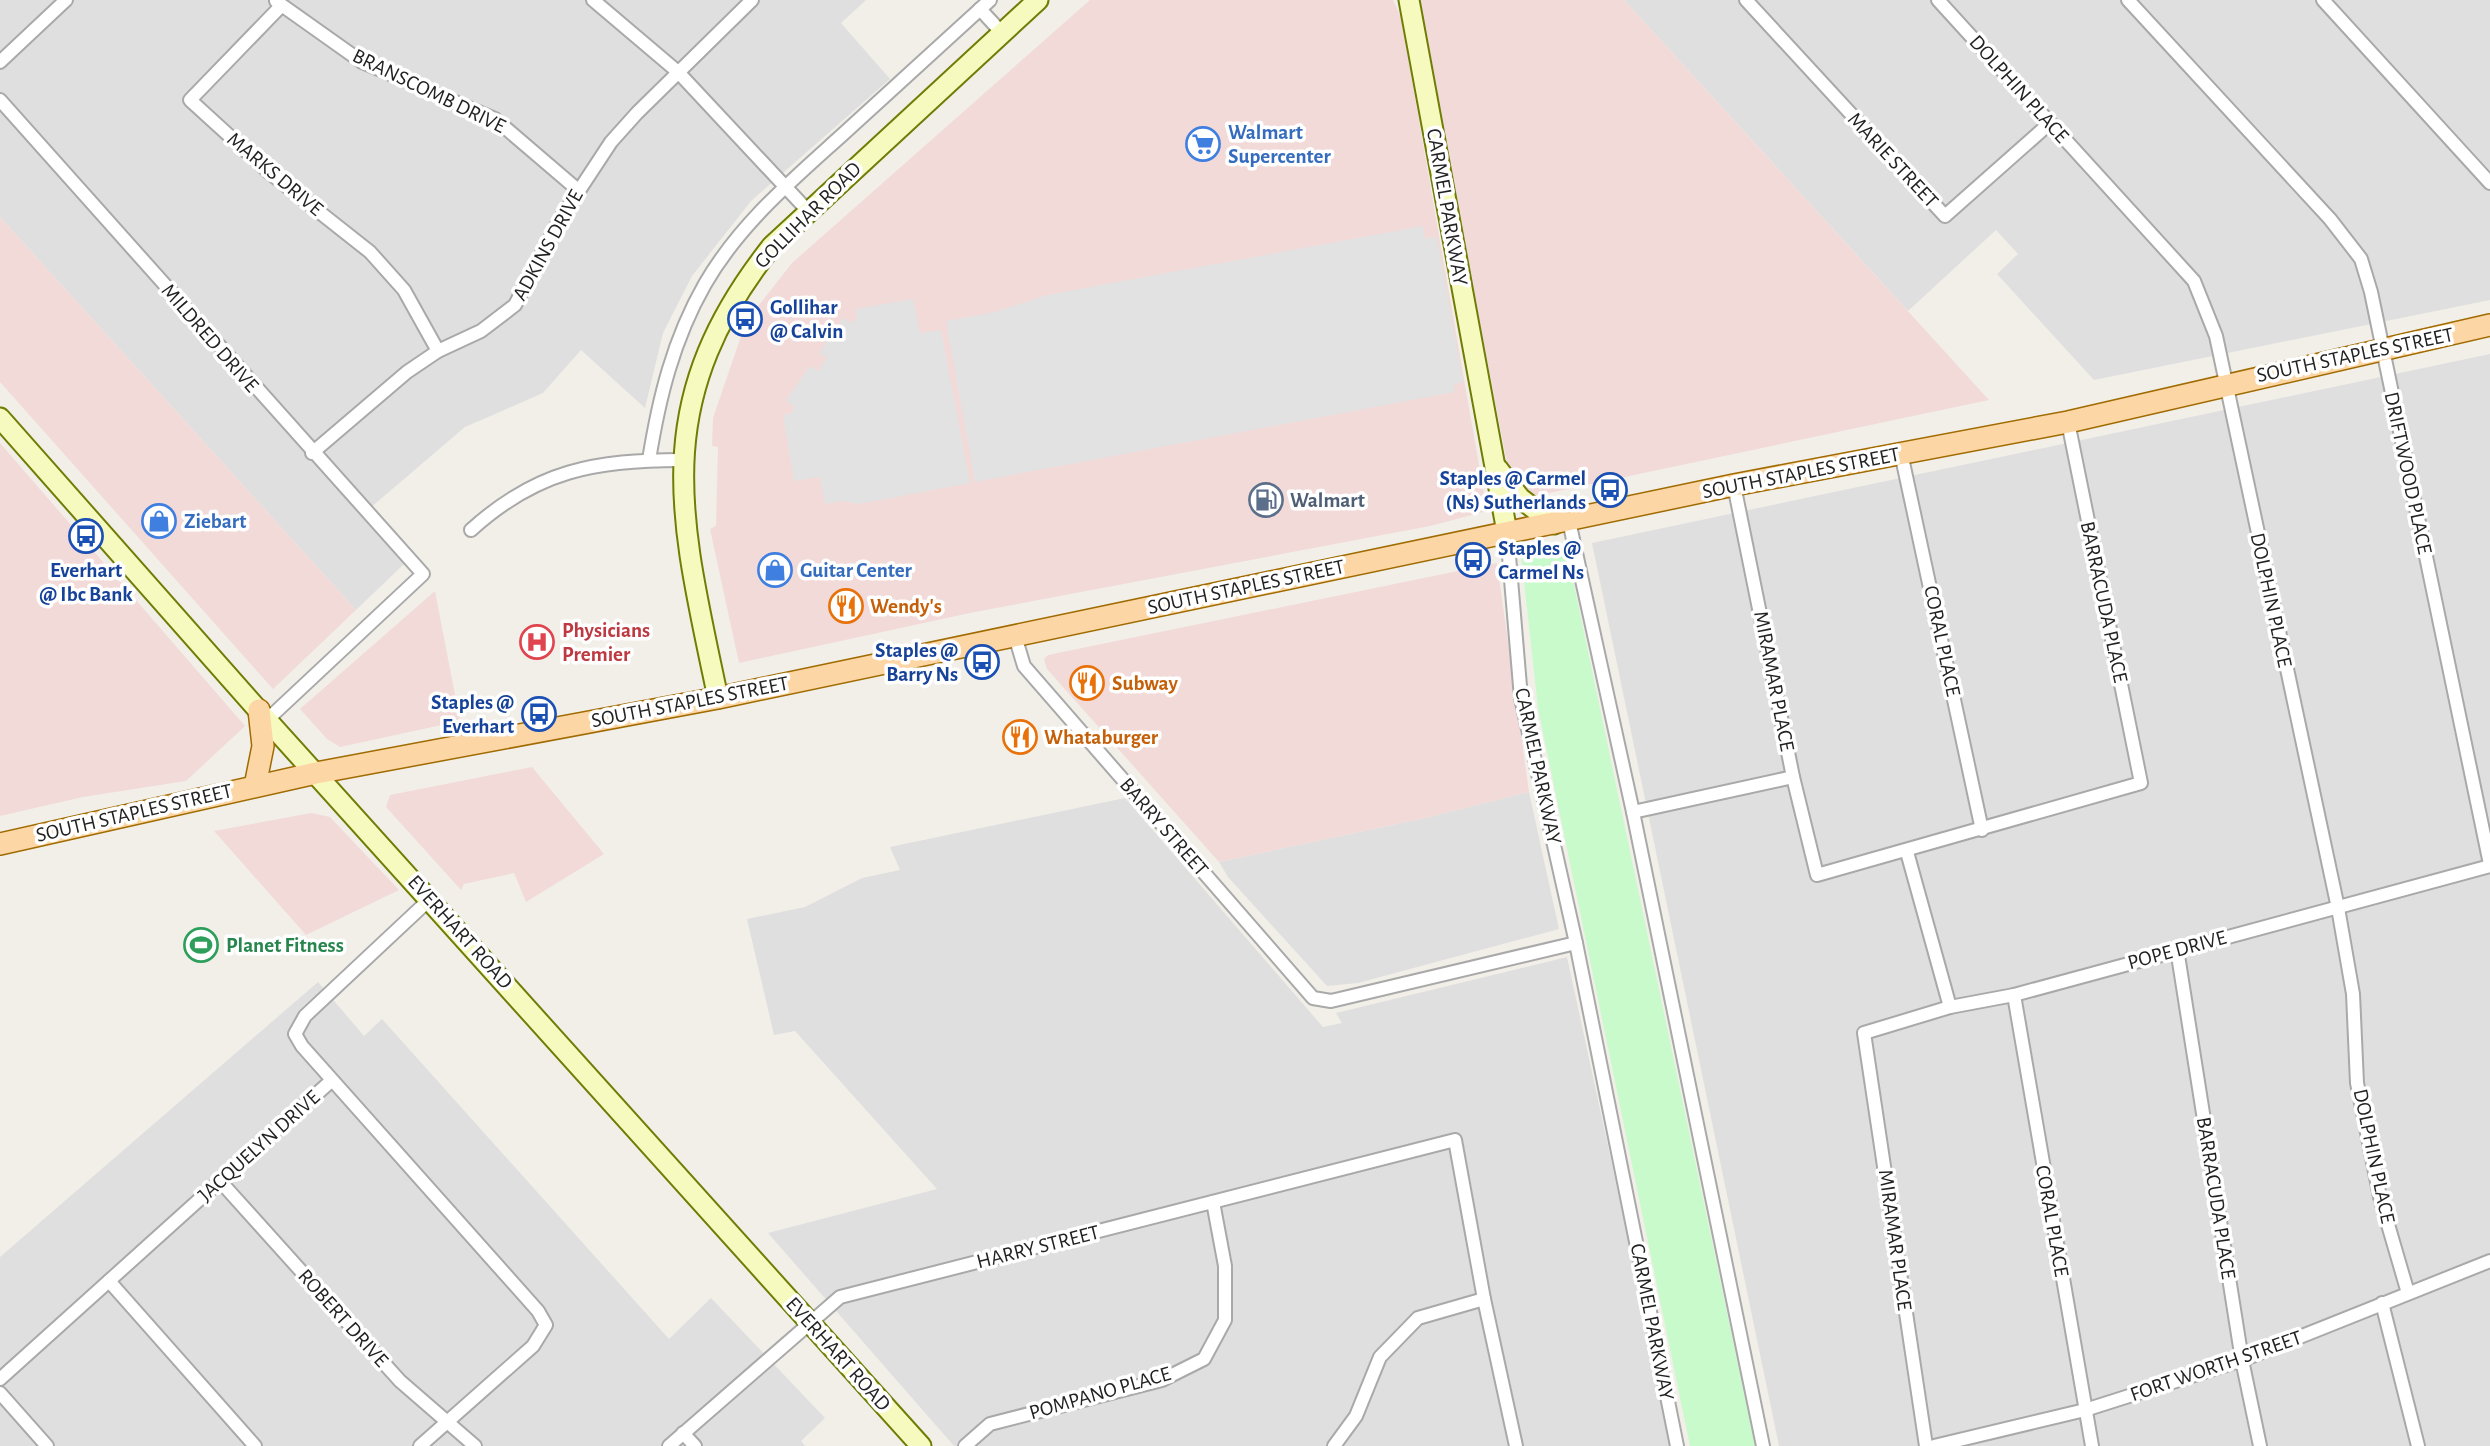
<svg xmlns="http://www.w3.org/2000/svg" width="2490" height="1446" viewBox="0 0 2490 1446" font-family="'Alegreya Sans',sans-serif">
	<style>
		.residential { fill: #e0dfdf }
		.commercial { fill: #f2dad9 }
		.park { fill: #c8facc }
		.parking { fill: #e2e2e2 }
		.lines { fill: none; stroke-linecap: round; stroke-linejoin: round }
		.street-casing { stroke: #a9a9a9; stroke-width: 16 }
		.secondary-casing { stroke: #707d05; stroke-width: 23 }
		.primary-casing { stroke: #a06b00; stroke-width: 24 }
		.street { stroke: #fff; stroke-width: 12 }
		.secondary { stroke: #f7fabf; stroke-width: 19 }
		.primary { stroke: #fcd6a4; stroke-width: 21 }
		.labels { text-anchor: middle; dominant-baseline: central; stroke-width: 7; stroke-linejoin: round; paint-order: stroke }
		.street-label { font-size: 21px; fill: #222; stroke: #fff }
		.shop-label { font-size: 21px; font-weight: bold; fill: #366cbe; stroke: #fff; text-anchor: start }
		.transit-label { font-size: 21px; font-weight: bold; fill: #164399; stroke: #fff; text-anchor: end }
		.service-label { font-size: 21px; font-weight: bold; fill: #4e5e75; stroke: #fff; text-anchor: start }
		.food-label { font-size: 21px; font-weight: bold; fill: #c56008; stroke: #fff; text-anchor: start }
		.health-label { font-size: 21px; font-weight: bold; fill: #be3a42; stroke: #fff; text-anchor: start }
		.leisure-label { font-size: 21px; font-weight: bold; fill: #27864d; stroke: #fff; text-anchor: start }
	</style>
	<rect width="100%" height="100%" fill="#f2efe9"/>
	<!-- residential -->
	<g class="residential">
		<polygon points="0,0 866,0 841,23 890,79 751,201 692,276 663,333 645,408 581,350 543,393 465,427 363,514 404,564 356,610 0,217"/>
		<polygon points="1624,0 2490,0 2490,300 2094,380 1997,274 2018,254 1996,230 1908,311"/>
		<polygon points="2490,354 2490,1446 1779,1446 1592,543"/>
		<polygon points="1529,792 1559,929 1358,983 1327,986 1228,877 1219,862 1425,818"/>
		<polygon points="1125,798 1323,1027 1342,1023 1336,1013 1567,957 1673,1446 954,1446 768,1233 937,1189 795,1031 774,1035 747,919 805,907 862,878 900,870 890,847"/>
		<polygon points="318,982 364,1036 382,1019 669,1339 711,1298 825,1418 801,1441 805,1446 0,1446 0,1257"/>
	</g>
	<!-- commercial -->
	<g class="commercial">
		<polygon points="1090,0 1393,0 1401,17 1487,511 1430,526 970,613 739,663 710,529 716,526 718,447 712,446 713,418 740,339 759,305 792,263"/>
		<polygon points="1418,0 1624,0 1989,400 1530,497 1510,479"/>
		<polygon points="0,217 356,610 273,689 0,382"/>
		<polygon points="0,443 245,726 186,781 83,797 0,816"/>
		<polygon points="1497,563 1529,792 1425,818 1219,862 1047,669 1044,659 1048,655"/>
		<polygon points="435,591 460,721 340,747 327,739 300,709"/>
		<polygon points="532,767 604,854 526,902 514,873 464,884 461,890 386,807 390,795"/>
		<polygon points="311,813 330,817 399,890 306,935 214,831"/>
	</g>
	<!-- park -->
	<polygon class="park" points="1565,542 1755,1446 1690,1446 1538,708 1521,554"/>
	<!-- parking -->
	<g class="parking">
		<polygon points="1423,226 1425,239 1437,237 1463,382 1454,384 1455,392 975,482 946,321 995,312 1047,295"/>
		<polygon points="913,299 920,333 941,330 970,483 859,504 842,501 825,504 820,477 794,481 783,415 792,413 794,406 786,400 810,366 818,371 827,358 819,353 843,318 851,323 857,319 856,309"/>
	</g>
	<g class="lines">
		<!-- street casing -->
		<g class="street-casing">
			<g id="street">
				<polyline points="593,0 678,72 808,211"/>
				<polyline points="1746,0 1945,216 2050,123"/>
				<polyline points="1938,0 2194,281 2216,336 2338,908 2353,994 2357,1083 2380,1197 2408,1293"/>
				<polyline points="2128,0 2330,219 2361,259 2371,292 2490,864"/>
				<polyline points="2323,0 2490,183"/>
				<polyline points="276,1 362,62 495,119 578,190"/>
				<polyline points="281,6 190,100 270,173 370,252 404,290 438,351"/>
				<polyline points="980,9 1002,33"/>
				<polyline points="0,62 66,0"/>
				<polyline points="0,100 423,574 267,720"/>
				<polyline points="312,453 407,372 438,351 481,331 515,305 559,221 611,142 637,113 752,0"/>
				<polyline points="1901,453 1982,830"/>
				<path d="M649,460C659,398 673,340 705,284C739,225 791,181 841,136C891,91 940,45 990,0"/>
				<polyline points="1734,485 1793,777 1817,875 2141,783 2068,422"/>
				<polyline points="1569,521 1633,812 1763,1446"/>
				<path d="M471,530C537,470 596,460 682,460"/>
				<polyline points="1507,532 1521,698 1576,943 1677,1446"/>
				<polyline points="1015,636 1024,666 1313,998 1331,1001 1576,943"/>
				<polyline points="1633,812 1793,777"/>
				<polyline points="1907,852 1950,1007"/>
				<polyline points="2177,949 2242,1360 2260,1446"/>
				<polyline points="2014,995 2092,1446"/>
				<polyline points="220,1181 400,1381 475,1446"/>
				<polyline points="109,1281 255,1446"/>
				<polyline points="2382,1303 2418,1446"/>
				<polyline points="0,1379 331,1081"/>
				<polyline points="0,1393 47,1446"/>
				<polyline points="683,1433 695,1446"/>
				<polyline points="420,1446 533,1346 546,1325 538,1311 302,1046 295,1034 305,1016 430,899"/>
				<polyline points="669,1446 840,1297 1455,1140 1484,1299 1516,1446"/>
				<polyline points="965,1446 990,1424 1162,1380 1204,1359 1225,1320 1225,1266 1213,1202"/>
				<polyline points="1334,1446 1356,1416 1380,1357 1418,1318 1484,1299"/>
				<polyline points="1926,1446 1864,1033 1950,1007 2014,995 2490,866"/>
				<polyline points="1934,1446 2085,1410 2242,1360 2490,1261"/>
			</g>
		</g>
		<!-- secondary casing -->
		<g class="secondary-casing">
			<g id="secondary">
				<polyline points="1409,0 1507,532"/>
				<polyline points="0,418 267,720 921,1446"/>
				<polyline points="1498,469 1520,498 1554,524"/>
				<path d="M718,698C680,517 647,404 772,246L1038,0"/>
			</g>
		</g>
		<!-- primary casing -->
		<g class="primary-casing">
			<g id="primary">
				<polyline points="255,786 263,746 259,710"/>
				<polyline points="0,844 316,773 718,698 1734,485 2068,422 2490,325"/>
			</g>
		</g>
		<!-- street -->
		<use href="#street" class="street"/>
		<!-- secondary -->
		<use href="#secondary" class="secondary"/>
		<!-- primary -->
		<use href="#primary" class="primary"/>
	</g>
	<!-- icons -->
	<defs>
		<g id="supermarket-ring" transform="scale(1.75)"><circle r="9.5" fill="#fff" stroke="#3f7fe0" stroke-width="1.5"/><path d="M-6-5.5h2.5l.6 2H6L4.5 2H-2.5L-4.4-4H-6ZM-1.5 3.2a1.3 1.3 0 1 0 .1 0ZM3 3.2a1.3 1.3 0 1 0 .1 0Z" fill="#3f7fe0"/></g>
		<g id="bus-ring" transform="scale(1.75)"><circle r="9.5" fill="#fff" stroke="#1a4fb4" stroke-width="1.5"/><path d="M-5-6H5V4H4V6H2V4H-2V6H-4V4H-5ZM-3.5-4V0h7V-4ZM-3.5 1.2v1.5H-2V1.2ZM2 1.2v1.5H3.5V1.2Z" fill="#1a4fb4"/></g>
		<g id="fuel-ring" transform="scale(1.75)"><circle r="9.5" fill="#fff" stroke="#5c6f8a" stroke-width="1.5"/><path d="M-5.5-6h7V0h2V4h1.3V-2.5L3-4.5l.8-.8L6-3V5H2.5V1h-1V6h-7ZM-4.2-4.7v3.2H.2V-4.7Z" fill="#5c6f8a"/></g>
		<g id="shop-ring" transform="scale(1.75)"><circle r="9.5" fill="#fff" stroke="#3f7fe0" stroke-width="1.5"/><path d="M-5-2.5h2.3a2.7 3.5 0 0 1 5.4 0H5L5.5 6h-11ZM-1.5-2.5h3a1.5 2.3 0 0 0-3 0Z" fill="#3f7fe0"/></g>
		<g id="restaurant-ring" transform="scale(1.75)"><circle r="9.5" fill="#fff" stroke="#e8710a" stroke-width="1.5"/><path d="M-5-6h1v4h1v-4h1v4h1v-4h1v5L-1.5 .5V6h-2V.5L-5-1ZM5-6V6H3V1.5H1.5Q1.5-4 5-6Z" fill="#e8710a"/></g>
		<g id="hospital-ring" transform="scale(1.75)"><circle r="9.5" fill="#fff" stroke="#e0444e" stroke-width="1.5"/><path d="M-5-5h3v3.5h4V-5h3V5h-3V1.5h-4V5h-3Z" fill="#e0444e"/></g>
		<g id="stadium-ring" transform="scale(1.75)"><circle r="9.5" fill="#fff" stroke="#2e9e5b" stroke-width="1.5"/><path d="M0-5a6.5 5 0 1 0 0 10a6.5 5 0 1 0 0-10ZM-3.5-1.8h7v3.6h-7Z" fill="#2e9e5b"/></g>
	</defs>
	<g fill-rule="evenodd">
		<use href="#supermarket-ring" x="1203" y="144"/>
		<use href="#bus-ring" x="745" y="319"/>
		<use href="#bus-ring" x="1610" y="490"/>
		<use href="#fuel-ring" x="1266" y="500"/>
		<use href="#shop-ring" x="159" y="521"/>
		<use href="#bus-ring" x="86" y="536"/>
		<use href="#bus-ring" x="1473" y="560"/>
		<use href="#shop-ring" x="775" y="570"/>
		<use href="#restaurant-ring" x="846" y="606"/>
		<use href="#hospital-ring" x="537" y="642"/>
		<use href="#bus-ring" x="982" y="662"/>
		<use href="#restaurant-ring" x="1087" y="683"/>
		<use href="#bus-ring" x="539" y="714"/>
		<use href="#restaurant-ring" x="1020" y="737"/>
		<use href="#stadium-ring" x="201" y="945"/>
	</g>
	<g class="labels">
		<!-- street labels -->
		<g class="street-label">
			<text transform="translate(2019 89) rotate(48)">DOLPHIN PLACE</text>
			<text transform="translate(429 91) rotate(26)">BRANSCOMB DRIVE</text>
			<text transform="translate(1893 160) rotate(47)">MARIE STREET</text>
			<text transform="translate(275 174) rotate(40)">MARKS DRIVE</text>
			<text transform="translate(1447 207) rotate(80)">CARMEL PARKWAY</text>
			<text transform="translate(808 215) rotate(-45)">GOLLIHAR ROAD</text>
			<text transform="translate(548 245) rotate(-61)">ADKINS DRIVE</text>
			<text transform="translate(210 338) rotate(49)">MILDRED DRIVE</text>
			<text transform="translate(2355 355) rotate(-12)">SOUTH STAPLES STREET</text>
			<text transform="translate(1801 473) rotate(-11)">SOUTH STAPLES STREET</text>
			<text transform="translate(2408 473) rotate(78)">DRIFTWOOD PLACE</text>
			<text transform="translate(1246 587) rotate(-12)">SOUTH STAPLES STREET</text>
			<text transform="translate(2271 600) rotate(78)">DOLPHIN PLACE</text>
			<text transform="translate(2104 602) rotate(78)">BARRACUDA PLACE</text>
			<text transform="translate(1942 641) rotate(78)">CORAL PLACE</text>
			<text transform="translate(1774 681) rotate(79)">MIRAMAR PLACE</text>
			<text transform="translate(690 702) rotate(-11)">SOUTH STAPLES STREET</text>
			<text transform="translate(1538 766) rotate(78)">CARMEL PARKWAY</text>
			<text transform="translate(134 813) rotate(-13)">SOUTH STAPLES STREET</text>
			<text transform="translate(1164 827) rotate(49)">BARRY STREET</text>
			<text transform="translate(460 932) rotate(48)">EVERHART ROAD</text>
			<text transform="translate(2177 950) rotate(-15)">POPE DRIVE</text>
			<text transform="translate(259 1146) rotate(-42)">JACQUELYN DRIVE</text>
			<text transform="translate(2374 1156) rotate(78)">DOLPHIN PLACE</text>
			<text transform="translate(2216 1198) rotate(81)">BARRACUDA PLACE</text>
			<text transform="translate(2052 1221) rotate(80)">CORAL PLACE</text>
			<text transform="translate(1895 1240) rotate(82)">MIRAMAR PLACE</text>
			<text transform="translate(1038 1247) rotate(-14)">HARRY STREET</text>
			<text transform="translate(343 1318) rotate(48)">ROBERT DRIVE</text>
			<text transform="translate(1652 1322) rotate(79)">CARMEL PARKWAY</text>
			<text transform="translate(838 1354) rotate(48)">EVERHART ROAD</text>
			<text transform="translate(2216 1366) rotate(-19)">FORT WORTH STREET</text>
			<text transform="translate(1100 1393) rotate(-16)">POMPANO PLACE</text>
		</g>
		<!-- shop labels -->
		<g class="shop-label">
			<text x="1228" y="132">Walmart<tspan x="1228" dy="24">Supercenter</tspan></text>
			<text x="184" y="521">Ziebart</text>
			<text x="800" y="570">Guitar Center</text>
		</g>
		<!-- transit labels -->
		<g class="transit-label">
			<text x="770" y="307" text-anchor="start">Gollihar<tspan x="770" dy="24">@ Calvin</tspan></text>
			<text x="1586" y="478">Staples @ Carmel<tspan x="1586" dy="24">(Ns) Sutherlands</tspan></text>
			<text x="1498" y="548" text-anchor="start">Staples @<tspan x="1498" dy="24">Carmel Ns</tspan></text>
			<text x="86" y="570" text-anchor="middle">Everhart<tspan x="86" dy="24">@ Ibc Bank</tspan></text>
			<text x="958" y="650">Staples @<tspan x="958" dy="24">Barry Ns</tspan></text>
			<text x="514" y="702">Staples @<tspan x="514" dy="24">Everhart</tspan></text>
		</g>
		<!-- service labels -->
		<g class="service-label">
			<text x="1290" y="500">Walmart</text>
		</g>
		<!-- food labels -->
		<g class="food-label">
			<text x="870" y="606">Wendy's</text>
			<text x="1112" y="683">Subway</text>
			<text x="1044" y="737">Whataburger</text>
		</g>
		<!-- health labels -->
		<g class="health-label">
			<text x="562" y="630">Physicians<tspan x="562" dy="24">Premier</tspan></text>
		</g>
		<!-- leisure labels -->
		<g class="leisure-label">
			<text x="226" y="945">Planet Fitness</text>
		</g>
	</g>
</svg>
